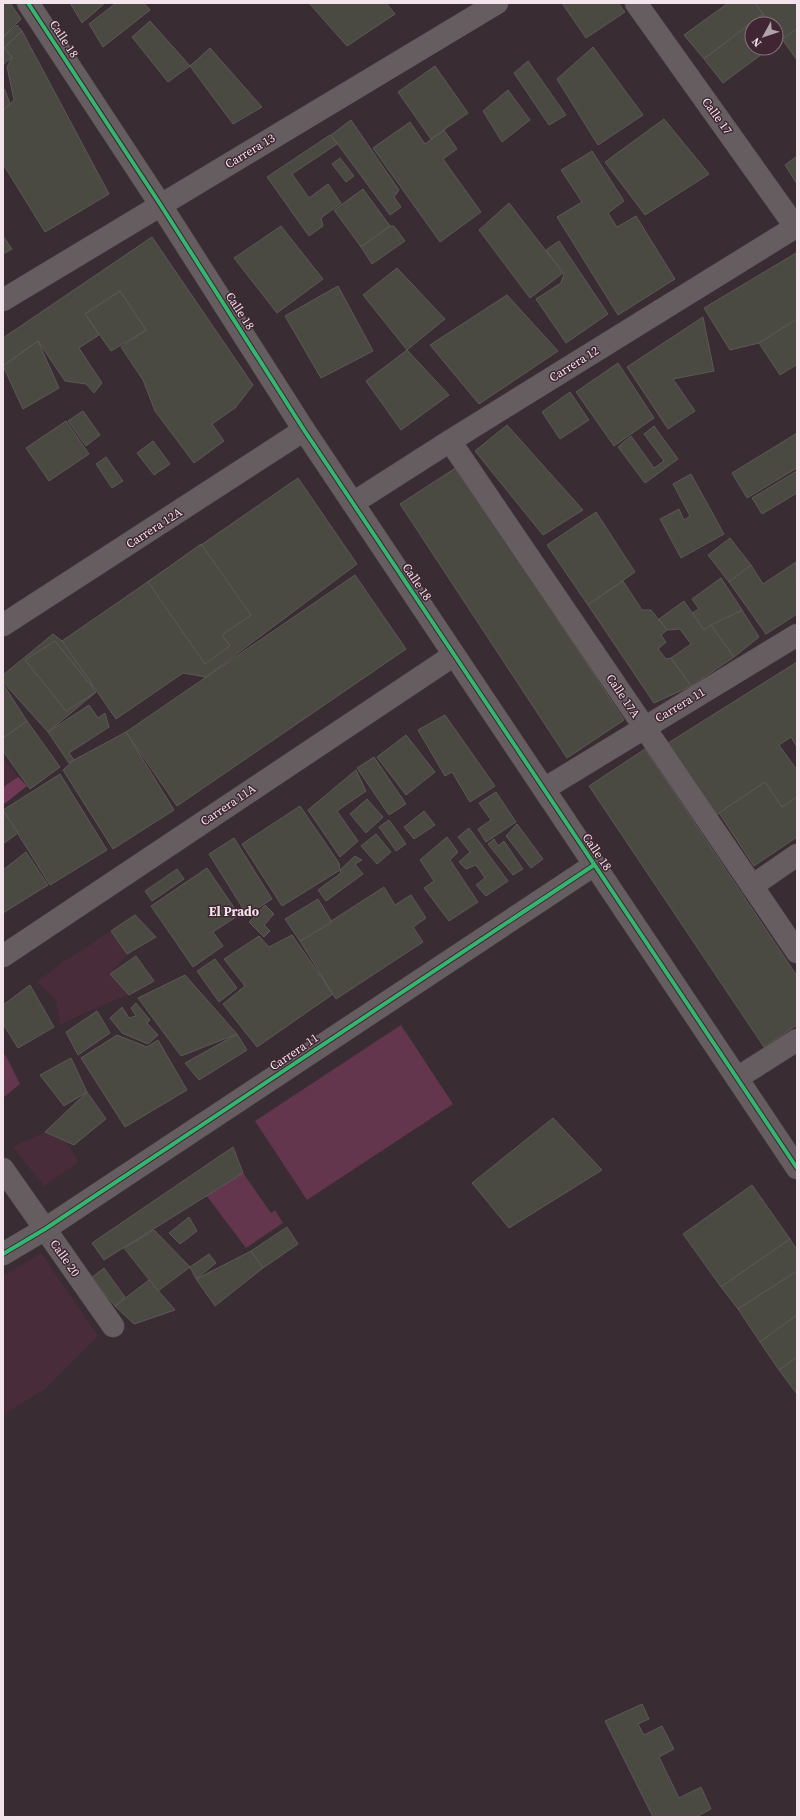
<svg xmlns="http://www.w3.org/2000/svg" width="800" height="1820" viewBox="0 0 800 1820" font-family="'Source Serif 4',serif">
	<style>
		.built { fill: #492c3a }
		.green { fill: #63364d }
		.forest { fill: #723956 }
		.building { fill: #4a4942; stroke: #5c5957 }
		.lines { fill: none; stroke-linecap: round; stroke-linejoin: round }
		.minor-casing { stroke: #564b50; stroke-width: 23 }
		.minor { stroke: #665d61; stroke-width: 22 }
		.cycleway-casing { stroke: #3f2632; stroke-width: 6 }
		.cycleway { stroke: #33b770; stroke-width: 4 }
		.labels { text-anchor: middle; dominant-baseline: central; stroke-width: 3; stroke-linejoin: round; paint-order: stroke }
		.street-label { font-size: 12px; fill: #f3e3ea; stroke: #3f2632 }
		.neighbourhood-label { font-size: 13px; font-weight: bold; fill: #f3e3ea; stroke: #3f2632 }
	</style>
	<rect width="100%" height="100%" fill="#392c32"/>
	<!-- built -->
	<g class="built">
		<polygon points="3,758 18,777 3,787"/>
		<polygon points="111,931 127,954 110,974 129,995 90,1010 60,1025 56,999 37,982 62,963"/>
		<polygon points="45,1132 67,1143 79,1162 44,1186 13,1147"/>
		<polygon points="41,1253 98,1336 45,1389 3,1415 3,1276"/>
	</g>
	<!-- green -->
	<g class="green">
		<polygon points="401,1025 453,1104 307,1200 255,1121"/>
		<polygon points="3,1054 6,1056 20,1084 3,1098"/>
		<polygon points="243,1173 271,1213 275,1210 283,1223 246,1248 206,1195"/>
	</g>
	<!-- forest -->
	<polygon class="forest" points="18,777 27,786 3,805 3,787"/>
	<!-- building -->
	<g class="building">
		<polygon points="3,3 10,3 21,19 3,37"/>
		<polygon points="70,3 105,3 82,23"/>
		<polygon points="116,3 144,3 150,10 103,47 89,24"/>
		<polygon points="309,3 386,3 395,14 347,46"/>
		<polygon points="562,3 618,3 625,12 586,38"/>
		<polygon points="728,3 755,3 763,14 704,59 684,35"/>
		<polygon points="755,3 797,3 797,29 782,39 776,31 776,24 771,24"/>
		<polygon points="763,14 771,24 752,24 752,48 770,48 723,83 704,59"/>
		<polygon points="150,21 190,66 168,82 132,37"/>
		<polygon points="17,25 22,31 4,48 12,57 3,65 3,38"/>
		<polygon points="797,29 797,60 782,39"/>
		<polygon points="22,31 109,194 45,232 3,164 3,110 14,100 7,67 12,57 4,48"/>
		<polygon points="593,47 643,115 598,145 557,79"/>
		<polygon points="210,48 262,107 233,124 190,66"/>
		<polygon points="528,61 566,115 549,125 514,73"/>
		<polygon points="435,66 468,113 431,139 398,92"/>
		<polygon points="3,88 5,90 10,104 3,110"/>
		<polygon points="508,90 530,120 502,142 483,111"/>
		<polygon points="664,119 709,174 645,215 605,162"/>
		<polygon points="351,120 399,190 394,197 401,207 390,215 331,135"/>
		<polygon points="410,122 425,144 444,130 457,149 443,159 481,212 440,242 373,148"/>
		<polygon points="330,135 337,144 292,174 309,198 328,184 341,203 321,218 323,226 309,236 267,177"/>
		<polygon points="592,151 624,201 608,213 617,227 636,216 675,279 618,315 557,217 582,202 561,170"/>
		<polygon points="797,156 797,184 785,165"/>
		<polygon points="340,158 354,176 346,182 332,164"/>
		<polygon points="363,189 390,226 361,247 334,210"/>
		<polygon points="509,203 563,273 530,298 479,230"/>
		<polygon points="281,226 323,279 277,313 234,258"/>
		<polygon points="390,226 394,226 405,241 372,264 361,247"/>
		<polygon points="3,236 12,249 3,254"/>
		<polygon points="152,237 253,385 235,408 212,424 224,441 194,463 155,411 143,380 121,347 146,330 120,291 85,314 99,335 79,348 102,383 94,393 86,384 65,381 38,341 3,366 3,338"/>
		<polygon points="559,241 608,314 566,343 536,299 561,283 564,274 546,250"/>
		<polygon points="796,253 797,319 759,343 730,350 704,308"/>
		<polygon points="397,268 445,319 407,350 363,295"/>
		<polygon points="338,286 373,351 321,378 285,316"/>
		<polygon points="120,291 146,330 111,351 85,314"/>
		<polygon points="507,295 558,351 479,404 430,345"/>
		<polygon points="703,317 714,371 673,379 695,411 668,429 627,367"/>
		<polygon points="797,319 797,367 796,365 780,375 759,343"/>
		<polygon points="38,341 59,388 23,409 3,366"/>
		<polygon points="407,350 449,395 401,430 366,381"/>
		<polygon points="618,363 654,418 614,446 576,392"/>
		<polygon points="570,392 589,420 560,439 542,412"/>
		<polygon points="83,411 100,435 86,446 68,421"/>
		<polygon points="66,421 89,454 49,481 26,448"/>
		<polygon points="507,425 583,510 543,535 475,451"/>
		<polygon points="654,426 678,459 645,483 618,447 631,436 654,468 664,461 644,434"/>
		<polygon points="797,433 797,468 747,498 732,473"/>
		<polygon points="153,441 170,464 154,475 137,453"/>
		<polygon points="106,457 123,481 112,488 96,464"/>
		<polygon points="457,467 624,720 567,758 400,504"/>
		<polygon points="797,471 797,493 762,514 752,498"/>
		<polygon points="691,474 724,534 681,558 660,519 679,509 684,520 690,516 673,484"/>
		<polygon points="298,478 357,564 206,677 183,673 116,719 62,641"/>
		<polygon points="596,512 635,572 588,605 547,545"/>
		<polygon points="730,538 751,565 729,582 708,555"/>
		<polygon points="201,544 251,615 222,635 230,646 205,664 148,582"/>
		<polygon points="796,562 797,614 766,634 729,582 751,565 763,584"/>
		<polygon points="355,575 406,649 177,806 126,732"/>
		<polygon points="721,578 742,610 704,630 692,613 699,609 692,599"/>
		<polygon points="623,581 642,610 651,610 667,630 661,635 666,642 658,649 666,659 671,658 691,686 654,703 588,605"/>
		<polygon points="684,601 704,630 711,625 734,657 691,686 671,658 691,644 680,629 667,630 659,619"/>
		<polygon points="742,610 759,637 734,657 711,625"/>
		<polygon points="53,634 62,641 90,681 95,693 48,732 3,682 3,675"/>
		<polygon points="55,641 96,692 66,711 25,660"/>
		<polygon points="797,662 797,747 791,737 779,745 797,770 797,797 782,807 765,782 712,818 665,745"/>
		<polygon points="3,684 27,721 3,738"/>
		<polygon points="89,705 98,718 105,713 109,727 69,753 74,760 69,763 48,732"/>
		<polygon points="445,715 495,786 470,802 452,772 445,776 418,730"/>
		<polygon points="27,721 60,767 30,789 3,751 3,738"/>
		<polygon points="126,732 174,810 113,849 63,770 74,760"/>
		<polygon points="406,735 435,772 406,795 377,757"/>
		<polygon points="645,749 797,976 797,1025 764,1047 589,786"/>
		<polygon points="374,757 406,804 389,815 357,768"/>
		<polygon points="356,770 366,791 337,811 358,841 340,857 308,810"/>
		<polygon points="60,774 107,850 50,885 3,810"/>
		<polygon points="765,782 782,807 797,797 797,837 754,866 719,813"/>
		<polygon points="496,792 516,822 486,842 478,829 491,820 479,803"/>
		<polygon points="367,799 383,817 366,833 350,814"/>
		<polygon points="300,806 339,863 340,870 282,906 242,844"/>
		<polygon points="3,810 18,833 3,844"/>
		<polygon points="424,811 435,825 414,839 404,827"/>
		<polygon points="389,820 406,844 396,851 379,827"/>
		<polygon points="517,824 543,859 531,868 506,836"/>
		<polygon points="469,828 508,881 486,896 476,885 485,878 476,865 466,869 459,862 470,852 458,837"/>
		<polygon points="376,834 391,852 377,864 361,846"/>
		<polygon points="447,837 458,852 450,860 478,902 449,921 424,888 434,881 420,860"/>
		<polygon points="234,838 272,899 247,915 209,854"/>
		<polygon points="494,839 498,846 504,841 523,869 513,875 488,844"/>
		<polygon points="26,852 48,885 3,913 3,870"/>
		<polygon points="355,856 362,860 355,864 363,874 326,901 318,890 341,873 340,870"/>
		<polygon points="207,868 239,915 213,932 223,946 193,967 151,906"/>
		<polygon points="177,869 184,879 152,901 145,891"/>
		<polygon points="384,887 395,905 411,895 426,918 413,927 423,942 336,999 300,941"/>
		<polygon points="318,899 332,922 300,941 285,919"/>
		<polygon points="265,905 274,914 264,925 270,931 264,937 249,922"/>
		<polygon points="135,915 156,937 127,954 111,931"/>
		<polygon points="292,935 333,994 257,1047 223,1004 245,986 224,959 259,936 269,947"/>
		<polygon points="136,956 154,981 129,995 110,974"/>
		<polygon points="215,959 237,988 219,1002 197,971"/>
		<polygon points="185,975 237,1034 181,1056 138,998"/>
		<polygon points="30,985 54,1027 18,1048 3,1024 3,1005"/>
		<polygon points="136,1003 150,1020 147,1023 158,1035 148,1044 122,1033 110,1018 122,1007 129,1018 136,1016 131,1008"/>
		<polygon points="97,1011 110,1033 78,1055 66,1032"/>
		<polygon points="237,1034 247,1050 199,1080 185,1063"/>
		<polygon points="117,1035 147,1047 158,1040 187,1090 125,1127 81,1058"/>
		<polygon points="71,1058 87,1092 64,1106 40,1075"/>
		<polygon points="87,1092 106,1119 74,1145 45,1132"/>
		<polygon points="553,1118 602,1170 509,1228 472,1183"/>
		<polygon points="233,1147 243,1173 104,1260 92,1243"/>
		<polygon points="752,1185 790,1239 721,1287 683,1234"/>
		<polygon points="189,1217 197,1231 180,1244 169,1233"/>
		<polygon points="287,1227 298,1244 263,1268 251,1251"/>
		<polygon points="154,1230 190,1267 158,1291 124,1248"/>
		<polygon points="790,1239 797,1250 797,1271 738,1309 721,1287"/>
		<polygon points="251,1251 263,1268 215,1306 196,1279"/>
		<polygon points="209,1254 216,1263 196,1279 190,1267"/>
		<polygon points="104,1268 125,1297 115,1306 91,1278"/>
		<polygon points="797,1271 797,1315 760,1342 738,1309"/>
		<polygon points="149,1280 175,1310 134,1324 115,1306"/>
		<polygon points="797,1315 797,1357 779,1370 760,1342"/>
		<polygon points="797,1357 797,1394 779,1370"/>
		<polygon points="642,1704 649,1719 638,1724 644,1735 662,1726 674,1749 659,1757 679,1798 701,1787 711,1809 696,1817 653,1817 605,1721"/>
	</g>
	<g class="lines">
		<!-- minor casing -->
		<g class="minor-casing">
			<g id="minor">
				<polyline points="28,3 160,204 304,430 797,1168"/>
				<polyline points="636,3 797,229"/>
				<polyline points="3,300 497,3"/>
				<polyline points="450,441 797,952"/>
				<polyline points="353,503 450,441 797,226"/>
				<polyline points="3,625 304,430"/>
				<polyline points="544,789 797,635"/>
				<polyline points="752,886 797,855"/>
				<polyline points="3,956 454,655"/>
				<polyline points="737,1078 797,1040"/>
				<polyline points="3,1169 113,1326"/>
				<polyline points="3,1254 45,1229 594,865"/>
			</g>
		</g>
		<!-- minor -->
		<use href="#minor" class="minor"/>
		<!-- cycleway casing -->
		<g class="cycleway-casing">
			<g id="cycleway">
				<polyline points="28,3 160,204 304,430 797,1168"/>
				<polyline points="3,1254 45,1229 594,865"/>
			</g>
		</g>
		<!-- cycleway -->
		<use href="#cycleway" class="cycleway"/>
	</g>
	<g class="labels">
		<!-- street labels -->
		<g class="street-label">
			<text transform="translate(64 39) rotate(57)">Calle 18</text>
			<text transform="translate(717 116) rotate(54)">Calle 17</text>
			<text transform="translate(250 151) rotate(-31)">Carrera 13</text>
			<text transform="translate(240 311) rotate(57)">Calle 18</text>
			<text transform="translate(574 364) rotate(-32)">Carrera 12</text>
			<text transform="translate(154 528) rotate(-33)">Carrera 12A</text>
			<text transform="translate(417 582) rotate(56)">Calle 18</text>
			<text transform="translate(623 696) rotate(56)">Calle 17A</text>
			<text transform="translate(680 705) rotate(-31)">Carrera 11</text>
			<text transform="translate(228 805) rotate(-34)">Carrera 11A</text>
			<text transform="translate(597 852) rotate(56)">Calle 18</text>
			<text transform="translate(294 1052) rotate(-34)">Carrera 11</text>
			<text transform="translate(65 1258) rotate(55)">Calle 20</text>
		</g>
		<!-- neighbourhood labels -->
		<g class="neighbourhood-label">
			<text x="234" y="911">El Prado</text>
		</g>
	</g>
	<!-- border -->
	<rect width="800" height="1820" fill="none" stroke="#f3e3ea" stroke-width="8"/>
	<!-- north arrow -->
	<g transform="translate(764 36) rotate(230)"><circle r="19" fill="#3f2632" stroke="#87727c"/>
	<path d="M0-3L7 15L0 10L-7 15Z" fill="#b2a3aa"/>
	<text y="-6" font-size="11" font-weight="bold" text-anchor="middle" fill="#f3e3ea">N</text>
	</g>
</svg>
